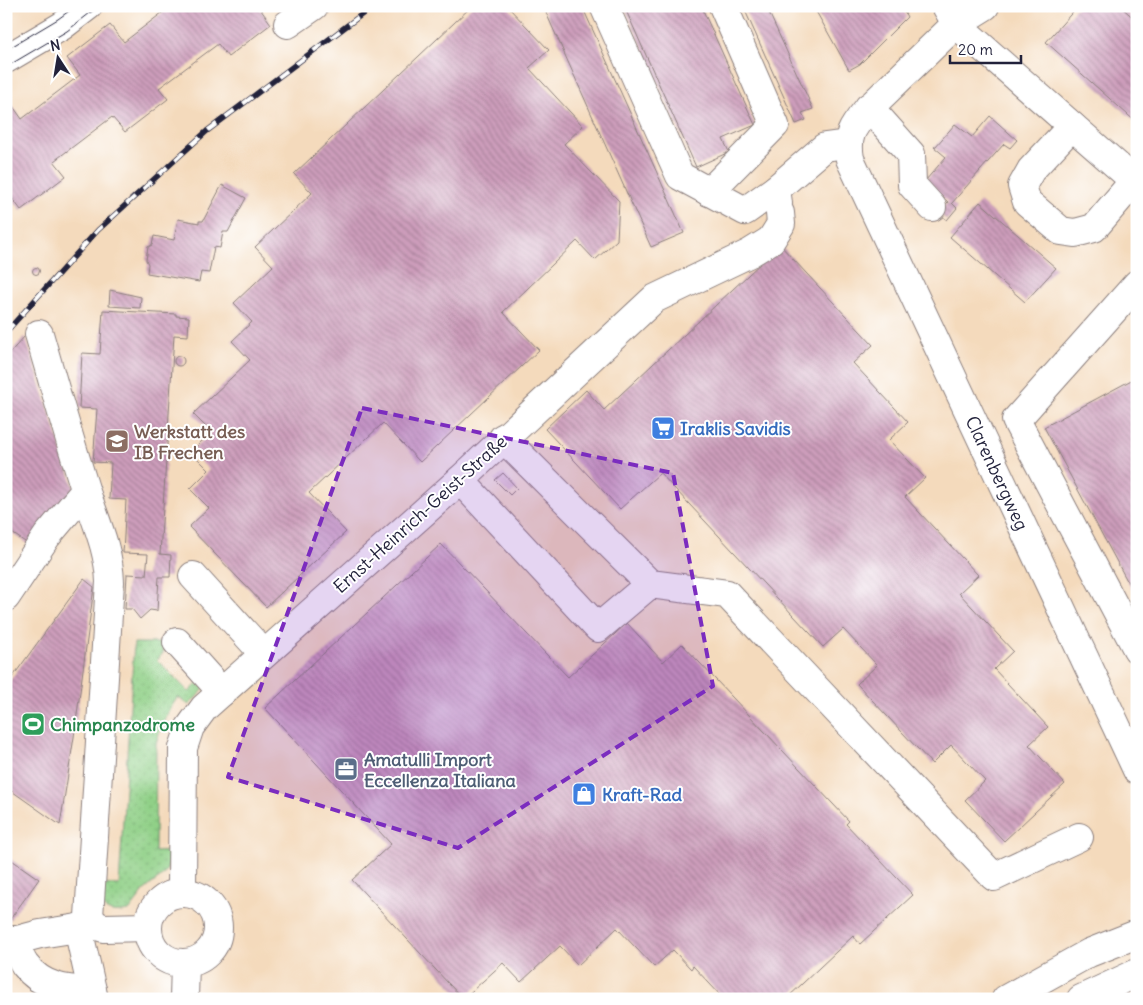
<svg xmlns="http://www.w3.org/2000/svg" width="1143" height="1005" viewBox="0 0 1143 1005" font-family="Delius,sans-serif">
	<style>
		.grass { fill: url(#grass-dots); stroke: #597961 }
		.building { fill: url(#building-back-hatch) }
		.lines { fill: none; stroke-linecap: round; stroke-linejoin: round }
		.minor-casing { stroke: #8b7e7c; stroke-width: 30 }
		.major-casing { stroke: #8b7e7c; stroke-width: 30 }
		.minor { stroke: #fff; stroke-width: 28 }
		.major { stroke: #fff; stroke-width: 28 }
		.tram { stroke: #22223b; stroke-width: 1 }
		.rail-casing { stroke: #22223b; stroke-width: 5.5 }
		.rail { stroke: #fff; stroke-width: 4; stroke-dasharray: 11; stroke-linecap: butt }
		.marked { fill: #7b2cbf; fill-opacity: 0.2; stroke: #7b2cbf; stroke-width: 4; stroke-dasharray: 10 6; stroke-linejoin: round }
		.labels { text-anchor: middle; dominant-baseline: central; stroke-width: 4; stroke-linejoin: round; paint-order: stroke }
		.shop-label { font-size: 18px; font-weight: bold; fill: #366cbe; stroke: #fff; text-anchor: start }
		.education-label { font-size: 18px; font-weight: bold; fill: #785e54; stroke: #fff; text-anchor: start }
		.street-label { font-size: 18px; fill: #22223b; stroke: #fff }
		.leisure-label { font-size: 18px; font-weight: bold; fill: #27864d; stroke: #fff; text-anchor: start }
		.service-label { font-size: 18px; font-weight: bold; fill: #4e5e75; stroke: #fff; text-anchor: start }
	</style>
	<defs>
		<pattern id="grass-dots" width="8" height="8" patternUnits="userSpaceOnUse" patternTransform="scale(1.25)"><rect width="8" height="8" fill="#90d087"/><path d="M2 2h.1M6 6h.1" fill="none" stroke="#7cb275" stroke-width="1.8" stroke-linecap="round"/></pattern>
		<pattern id="building-back-hatch" width="6" height="6" patternUnits="userSpaceOnUse" patternTransform="scale(1.25)"><rect width="6" height="6" fill="#cd9dbb"/><path d="M-1 5l2 2M0 0l6 6M5-1l2 2" fill="none" stroke="#a68099"/></pattern>
	</defs>
	<rect width="100%" height="100%" fill="#fff"/>
	<filter id="ink" filterUnits="userSpaceOnUse"><feTurbulence type="fractalNoise" baseFrequency=".02" numOctaves="2"/><feDisplacementMap in="SourceGraphic" scale="10" xChannelSelector="R" yChannelSelector="G"/><feConvolveMatrix kernelMatrix="1 2 1 2 8 2 1 2 1" color-interpolation-filters="sRGB"/></filter>
	<filter id="wash" filterUnits="userSpaceOnUse"><feTurbulence type="fractalNoise" baseFrequency=".0096" numOctaves="4" result="noise"/><feDisplacementMap in="SourceGraphic" scale="20" xChannelSelector="R" yChannelSelector="G"/><feGaussianBlur stdDeviation="1.12" result="paint"/><feColorMatrix in="noise" values="0 0 0 0 0 0 0 0 0 0 0 0 0 0 0 0 0 1.4 0 .05"/><feComposite in="paint" operator="in"/></filter>
	<g filter="url(#wash)">
		<rect width="100%" height="100%" fill="#f4dabc"/>
		<!-- grass -->
		<path class="grass" d="M134,643H164L163,653L157,660L189,692L198,683L204,689L189,705L178,697C167,712 161,726 156,743L155,852L170,851C168,879 163,873 146,889C140,896 135,904 129,911C119,912 110,915 102,906L100,884L119,885Z"/>
		<g id="blocks">
			<!-- building -->
			<g class="building">
				<polygon points="171,6 258,6 271,24 228,57 218,44 159,88 168,99 125,132 112,117 54,161 66,176 21,210 6,190 6,105 10,102 22,119 80,75 67,58 110,25 124,42"/>
				<polygon points="472,6 507,6 549,50 529,68 583,126 564,144 619,201 617,240 595,260 577,241 503,312 539,350 420,462 383,423 309,493 346,532 266,607 189,527 209,508 190,489 209,470 191,452 211,432 193,414 250,360 232,341 252,322 234,303 273,266 255,247 312,193 294,174"/>
				<polygon points="543,6 582,6 684,233 651,247"/>
				<polygon points="624,6 701,6 755,125 723,139 729,152 696,167"/>
				<polygon points="743,6 766,6 813,109 802,113 806,120 796,124"/>
				<polygon points="813,6 901,6 907,17 860,64 849,70"/>
				<polygon points="1078,6 1120,6 1137,21 1137,123 1046,42"/>
				<polygon points="990,116 1017,140 1010,148 1004,144 972,180 952,203 957,208 947,220 938,213 948,202 925,181 946,157 934,147 936,146 955,124 972,137"/>
				<polygon points="222,185 246,198 228,232 223,232 220,248 214,247 209,273 201,272 199,282 147,273 148,264 146,260 148,247 152,245 154,236 174,240 178,219 199,223 199,221 203,221"/>
				<polygon points="980,202 1056,268 1025,302 950,237"/>
				<polygon points="780,245 873,345 853,363 908,422 889,440 925,478 905,497 978,575 959,593 1013,651 994,669 1048,727 1029,745 1065,784 1004,841 965,800 985,781 951,745 932,764 857,684 877,665 843,629 823,647 660,473 620,509 545,429 586,390 604,410"/>
				<circle cx="36" cy="271" r="3.5"/>
				<polygon points="110,290 141,297 140,308 109,306"/>
				<polygon points="103,310 176,314 176,316 189,317 188,336 174,335 160,554 171,555 170,577 159,577 157,611 150,610 140,619 132,609 125,609 127,574 146,575 148,554 123,553 126,500 109,499 111,463 93,462 97,409 79,408 82,353 100,354"/>
				<polygon points="25,336 77,497 31,546 6,529 6,357"/>
				<circle cx="179" cy="361" r="5"/>
				<polygon points="1137,377 1137,599 1044,427"/>
				<polygon points="503,473 517,488 510,495 495,480"/>
				<polygon points="441,544 568,677 627,623 663,662 682,644 849,821 846,824 913,895 860,944 853,936 786,999 724,999 693,966 691,969 673,950 654,967 617,928 578,965 560,946 521,982 503,963 463,999 352,880 391,844 265,708"/>
				<polygon points="84,579 94,587 74,737 60,825 6,787 6,686"/>
				<polygon points="6,856 39,879 6,925"/>
			</g>
		</g>
	</g>
	<g filter="url(#ink)">
		<use href="#blocks" fill-opacity="0" stroke="#8b7e7c" stroke-width="1"/>
		<g class="lines">
			<!-- minor casing -->
			<g class="minor-casing">
				<g id="minor">
					<polyline points="604,6 680,176 745,211 776,189"/>
					<polyline points="946,6 956,24 1137,183"/>
					<path d="M985,6L956,24L866,111C852,128 846,136 850,159L1137,770"/>
					<polyline points="288,24 314,6"/>
					<polyline points="6,59 62,26 88,6"/>
					<polyline points="869,107 911,154 912,185 932,207"/>
					<polyline points="1072,126 1031,170 1022,186 1027,202 1061,231 1075,233 1094,228 1134,181"/>
					<polyline points="709,192 775,125 723,6"/>
					<polyline points="778,203 776,189 825,147 847,144"/>
					<polyline points="1137,284 1016,420 1137,649"/>
					<path d="M39,334C54,386 69,438 85,489C95,520 109,549 110,582L89,917L97,926L104,928L148,927"/>
					<polyline points="503,438 650,584 727,594 994,877 1079,837"/>
					<polyline points="460,480 598,628 650,584"/>
					<polyline points="193,576 264,654"/>
					<polyline points="6,597 47,536 85,491"/>
					<polyline points="177,642 222,692"/>
					<polyline points="182,892 183,748 190,727 204,708 460,480 654,299 750,253 771,240 781,224 780,213"/>
					<circle cx="183" cy="928" r="35"/>
					<polyline points="78,928 94,999"/>
					<path d="M14,940C17,948 20,958 25,965C42,987 66,991 92,990"/>
					<polyline points="6,943 40,934 78,928 92,922"/>
					<polyline points="184,999 185,963"/>
				</g>
			</g>
			<!-- major casing -->
			<g class="major-casing">
				<g id="major">
					<polyline points="1006,999 1089,953 1137,934"/>
					<polyline points="1081,999 1137,973"/>
				</g>
			</g>
			<!-- minor -->
			<use href="#minor" class="minor"/>
			<!-- major -->
			<use href="#major" class="major"/>
			<!-- tram -->
			<g class="tram">
				<polyline points="6,50 58,19 76,6"/>
				<polyline points="6,67 67,31 99,6"/>
			</g>
			<!-- rail casing -->
			<g class="rail-casing">
				<polyline id="rail" points="6,332 98,230 207,131 373,6"/>
			</g>
			<!-- rail -->
			<use href="#rail" class="rail"/>
		</g>
	</g>
	<!-- marked area -->
	<path class="marked" d="M362,408L673,473L713,686L458,848L228,777Z"/>
	<!-- icons -->
	<defs>
		<g id="supermarket-square" transform="scale(1.25)"><rect x="-9" y="-9" width="18" height="18" rx="4" fill="#3f7fe0" stroke="#fff"/><path d="M-6-5.5h2.5l.6 2H6L4.5 2H-2.5L-4.4-4H-6ZM-1.5 3.2a1.3 1.3 0 1 0 .1 0ZM3 3.2a1.3 1.3 0 1 0 .1 0Z" fill="#fff"/></g>
		<g id="school-square" transform="scale(1.25)"><rect x="-9" y="-9" width="18" height="18" rx="4" fill="#8d6e63" stroke="#fff"/><path d="M0-5L7-2L0 1L-7-2ZM-4 1L0 2.5L4 1V4Q0 6-4 4Z" fill="#fff"/></g>
		<g id="stadium-square" transform="scale(1.25)"><rect x="-9" y="-9" width="18" height="18" rx="4" fill="#2e9e5b" stroke="#fff"/><path d="M0-5a6.5 5 0 1 0 0 10a6.5 5 0 1 0 0-10ZM-3.5-1.8h7v3.6h-7Z" fill="#fff"/></g>
		<g id="office-square" transform="scale(1.25)"><rect x="-9" y="-9" width="18" height="18" rx="4" fill="#5c6f8a" stroke="#fff"/><path d="M-6-3h4V-5.5h4V-3h4V5H-6ZM-1-4.5V-3h2v-1.5ZM-6 0V1H6V0Z" fill="#fff"/></g>
		<g id="shop-square" transform="scale(1.25)"><rect x="-9" y="-9" width="18" height="18" rx="4" fill="#3f7fe0" stroke="#fff"/><path d="M-5-2.5h2.3a2.7 3.5 0 0 1 5.4 0H5L5.5 6h-11ZM-1.5-2.5h3a1.5 2.3 0 0 0-3 0Z" fill="#fff"/></g>
	</defs>
	<g fill-rule="evenodd">
		<use href="#supermarket-square" x="663" y="428"/>
		<use href="#school-square" x="117" y="441"/>
		<use href="#stadium-square" x="33" y="724"/>
		<use href="#office-square" x="346" y="769"/>
		<use href="#shop-square" x="584" y="794"/>
	</g>
	<g class="labels">
		<!-- shop labels -->
		<g class="shop-label">
			<text x="680" y="428">Iraklis Savidis</text>
			<text x="602" y="794">Kraft-Rad</text>
		</g>
		<!-- education labels -->
		<g class="education-label">
			<text x="134" y="431">Werkstatt des<tspan x="134" dy="21">IB Frechen</tspan></text>
		</g>
		<!-- street labels -->
		<g class="street-label">
			<text transform="translate(997 473) rotate(65)">Clarenbergweg</text>
			<text transform="translate(420 514) rotate(-42)">Ernst-Heinrich-Geist-Straße</text>
		</g>
		<!-- leisure labels -->
		<g class="leisure-label">
			<text x="50" y="724">Chimpanzodrome</text>
		</g>
		<!-- service labels -->
		<g class="service-label">
			<text x="364" y="759">Amatulli Import<tspan x="364" dy="21">Eccellenza Italiana</tspan></text>
		</g>
	</g>
	<!-- margin -->
	<rect width="1143" height="1005" fill="none" stroke="#fff" stroke-width="25"/>
	<!-- north arrow -->
	<g transform="translate(58 58) rotate(348)" stroke="#ffffff" stroke-width="4" paint-order="stroke">
	<path d="M0-4L9 19L0 12L-9 19Z" fill="#22223b"/>
	<text y="-8" font-size="14" font-weight="bold" text-anchor="middle" fill="#22223b">N</text>
	</g>
	<!-- scale -->
	<path d="M950 55v8h71v-8" fill="none" stroke="#22223b" stroke-width="2.5"/>
	<text x="958" y="55" font-size="15" fill="#22223b" stroke="#ffffff" stroke-width="4" paint-order="stroke">20 m</text>
</svg>
